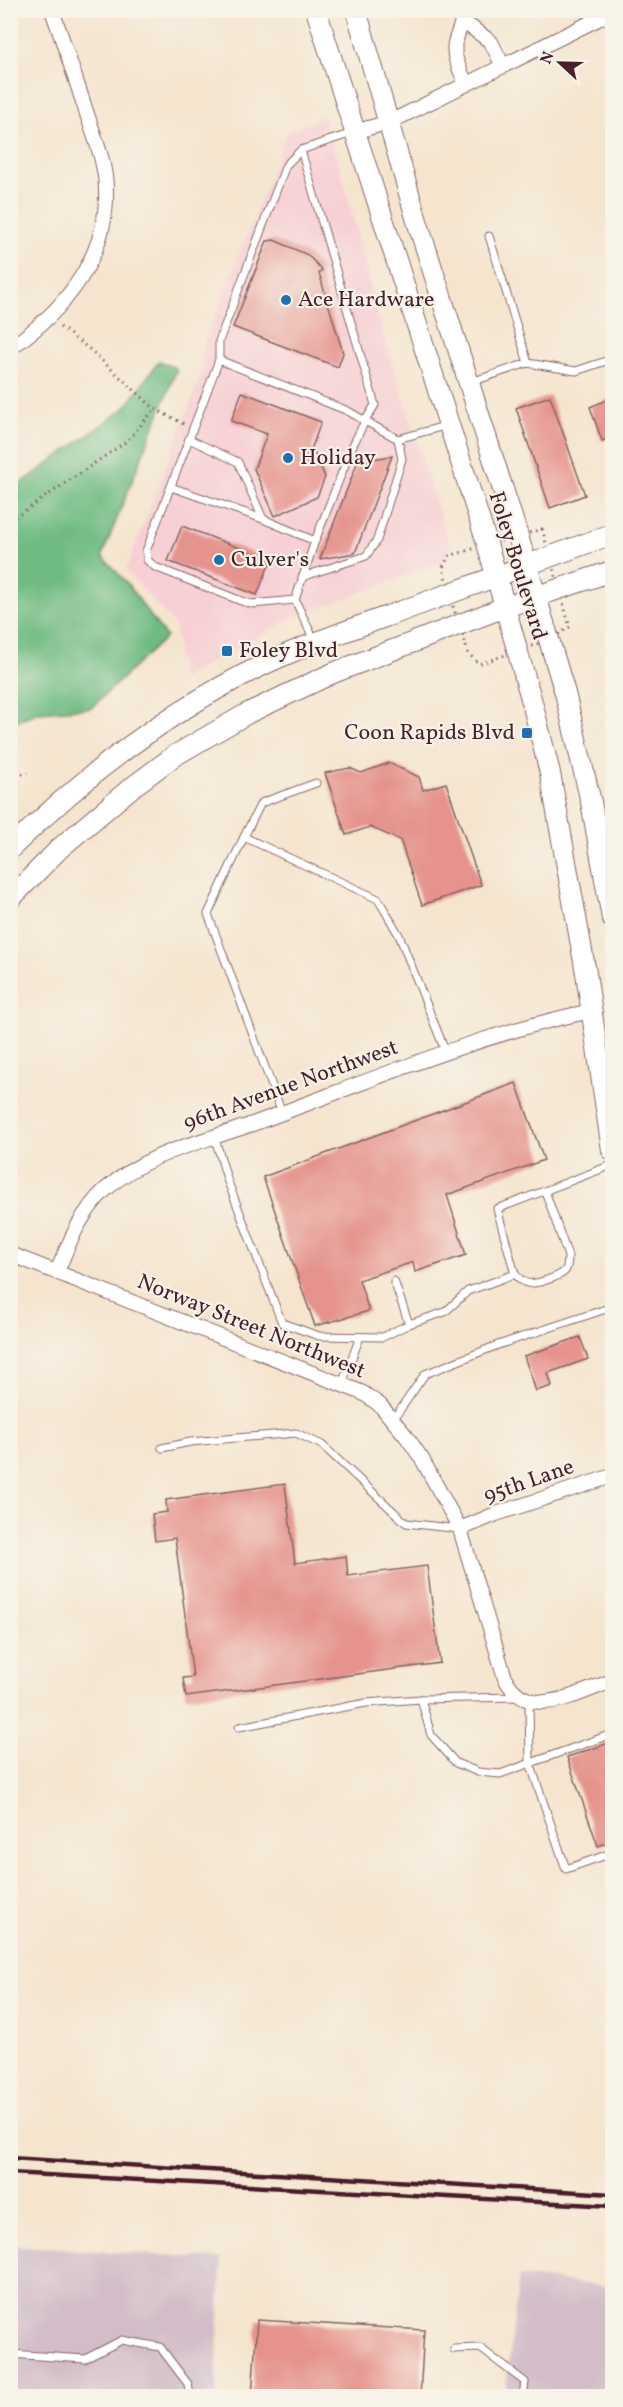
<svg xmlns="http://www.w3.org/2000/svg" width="623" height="2407" viewBox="0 0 623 2407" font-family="Vollkorn,serif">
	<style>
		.built { fill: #f7cfd4 }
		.industrial { fill: #d2bdc8 }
		.forest { fill: #70bb83; stroke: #5d6d57; stroke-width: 1.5 }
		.building { fill: #e5938c }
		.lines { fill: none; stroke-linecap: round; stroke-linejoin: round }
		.lane-casing { stroke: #866464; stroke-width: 9 }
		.street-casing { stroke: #866464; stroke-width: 16 }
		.secondary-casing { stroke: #866464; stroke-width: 22 }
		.path { stroke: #866464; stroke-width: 3; stroke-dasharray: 1.5 4.5; stroke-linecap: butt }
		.lane { stroke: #fff; stroke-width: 7 }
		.street { stroke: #fff; stroke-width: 14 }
		.secondary { stroke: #fff; stroke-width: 20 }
		.rail { stroke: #4a1f2b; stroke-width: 4.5 }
		.poi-dot { fill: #1f6fb2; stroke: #f7f3e8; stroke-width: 2 }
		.labels { text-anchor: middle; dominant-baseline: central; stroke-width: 4.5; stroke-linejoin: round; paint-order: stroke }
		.poi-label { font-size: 22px; fill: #4a1f2b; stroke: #f7f3e8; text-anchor: start }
		.street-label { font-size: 22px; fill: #4a1f2b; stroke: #f7f3e8 }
	</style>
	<rect width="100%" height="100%" fill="#f7f3e8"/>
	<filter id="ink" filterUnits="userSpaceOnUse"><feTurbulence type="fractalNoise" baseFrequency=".0167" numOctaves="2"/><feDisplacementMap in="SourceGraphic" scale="12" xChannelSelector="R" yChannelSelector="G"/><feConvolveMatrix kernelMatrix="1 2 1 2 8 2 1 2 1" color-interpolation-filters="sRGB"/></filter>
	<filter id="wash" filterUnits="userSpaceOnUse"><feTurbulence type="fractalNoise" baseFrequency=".008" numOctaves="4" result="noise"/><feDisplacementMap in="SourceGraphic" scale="24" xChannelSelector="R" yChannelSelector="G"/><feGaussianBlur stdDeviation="1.35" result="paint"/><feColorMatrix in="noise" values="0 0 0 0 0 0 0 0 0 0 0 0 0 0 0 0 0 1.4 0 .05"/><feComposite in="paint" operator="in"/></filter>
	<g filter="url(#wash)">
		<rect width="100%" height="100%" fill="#f5e5cf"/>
		<!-- built -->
		<polygon class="built" points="323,116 340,167 379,321 453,556 450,550 446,561 288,620 181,679 175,625 126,570 204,368 202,349 287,133"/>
		<!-- industrial -->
		<g class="industrial">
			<polygon points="10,2245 221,2259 216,2396 11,2396"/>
			<polygon points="519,2276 612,2287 612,2396 505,2396"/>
		</g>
		<!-- forest -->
		<polygon class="forest" points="159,361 177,369 102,556 126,582 166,637 91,708 39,712 11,723 11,491 126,407"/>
		<g id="blocks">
			<!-- building -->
			<g class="building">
				<polygon points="274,240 308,255 322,270 319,273 343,353 338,367 233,327 267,241"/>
				<polygon points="242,392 321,422 312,447 325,477 317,497 275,516 254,469 267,434 231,421"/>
				<polygon points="550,396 585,495 550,508 516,408"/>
				<polygon points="612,398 612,437 602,441 590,407"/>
				<polygon points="392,456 355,553 320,559 358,461"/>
				<polygon points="182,526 271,560 257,595 168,561"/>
				<polygon points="389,763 419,777 423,790 446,783 481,885 422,905 400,840 370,827 346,835 325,773 350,768 361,773"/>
				<polygon points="516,1083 544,1160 447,1195 466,1255 415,1272 413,1262 359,1280 369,1311 315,1326 263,1177"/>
				<polygon points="580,1337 588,1359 548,1373 552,1386 536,1391 524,1356"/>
				<polygon points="285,1484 295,1563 346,1556 348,1576 427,1566 440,1663 186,1697 183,1678 193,1677 175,1538 155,1541 152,1514 167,1512 166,1500"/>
				<polygon points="612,1742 612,1841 598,1846 567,1757"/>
				<polygon points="257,2320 424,2330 420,2397 252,2397"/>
			</g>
		</g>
	</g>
	<g filter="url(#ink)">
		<use href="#blocks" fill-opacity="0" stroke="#866464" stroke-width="1.5"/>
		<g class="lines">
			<!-- lane casing -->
			<g class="lane-casing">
				<g id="lane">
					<polyline points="301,150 375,405 365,421 398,439 448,425"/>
					<polyline points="489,236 528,363"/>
					<polyline points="219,360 348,411 365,421 352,447 315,541"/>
					<polyline points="471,382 528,363 576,371 612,359"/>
					<polyline points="189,439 146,551 147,560 155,567 244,602 252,604 295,600"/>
					<polyline points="171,487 263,519"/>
					<polyline points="302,577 366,556 377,540 402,459 398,439"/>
					<polyline points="314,640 295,600 315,541 263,519 238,462 189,439 219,360 219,341 286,165 301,150 352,133"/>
					<polyline points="244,837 261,803 316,783"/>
					<polyline points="282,1113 208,914 244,837 378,899 399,935 446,1053"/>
					<polyline points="214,1135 227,1179 282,1323 319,1336 383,1337 409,1324 445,1312 468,1291 515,1274 497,1209 612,1165"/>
					<path d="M515,1274C519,1278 522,1282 527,1283C535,1285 559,1277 565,1271C568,1267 568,1261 568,1256L545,1191"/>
					<polyline points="394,1281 409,1324"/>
					<polyline points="342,1384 360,1337"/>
					<polyline points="393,1420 425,1374 498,1345 612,1307"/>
					<polyline points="162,1448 190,1442 296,1433 322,1445 406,1523 460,1529"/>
					<polyline points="421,1699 431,1735 456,1763 478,1772 500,1774 612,1734"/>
					<polyline points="529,1702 530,1763 566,1869 612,1853"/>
					<polyline points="239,1727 366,1703 421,1699 518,1697"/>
					<polyline points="454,2349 480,2348 525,2382 523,2396"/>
					<polyline points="10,2354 85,2359 122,2340 160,2347 188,2384 190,2396"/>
				</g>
			</g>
			<!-- street casing -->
			<g class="street-casing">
				<g id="street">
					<path d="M462,10C464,24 458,30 455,43C452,57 461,71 466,84"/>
					<polyline points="464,22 491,42 503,66"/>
					<polyline points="354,132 390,122 612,12"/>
					<path d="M10,348C63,312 108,258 106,190C106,163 94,136 86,111C75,77 64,44 52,10"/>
					<path d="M10,1254L363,1393L380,1405L406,1436L422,1459L460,1529L505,1678C527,1723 578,1693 612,1681"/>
					<path d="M57,1272C69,1243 81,1212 105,1190C148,1151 205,1142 258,1122C367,1082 476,1035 591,1011"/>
					<polyline points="460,1529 496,1514 612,1476"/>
				</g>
			</g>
			<!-- secondary casing -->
			<g class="secondary-casing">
				<g id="secondary">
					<polyline points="316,10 486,540 532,702 550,773 586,973 612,1150"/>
					<polyline points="356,10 417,221 518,536 565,693 591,802 612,918"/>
					<path d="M10,849C86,774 171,709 267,663C310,643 354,628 399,612C470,586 541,560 612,534"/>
					<polyline points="10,899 60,848 131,788 174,756 248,713 333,673 505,607 612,571"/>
				</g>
			</g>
			<!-- path -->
			<g class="path">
				<polyline points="60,327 87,347 155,409 184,424"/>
				<polyline points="10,521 127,441 155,409"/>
				<polygon points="542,529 570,627 549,640 479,664 468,653 449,594 443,567 449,556"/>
				<polyline points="10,776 28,773"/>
			</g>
			<!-- lane -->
			<use href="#lane" class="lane"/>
			<!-- street -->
			<use href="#street" class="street"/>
			<!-- secondary -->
			<use href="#secondary" class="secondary"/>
			<!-- rail -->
			<g class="rail">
				<polyline points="10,2158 612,2194"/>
				<polyline points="10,2173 612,2206"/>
			</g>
		</g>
	</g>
	<!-- markers -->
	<g class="poi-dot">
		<circle cx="286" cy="300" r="6"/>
		<circle cx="288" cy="458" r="6"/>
		<circle cx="219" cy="560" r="6"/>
		<rect x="221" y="645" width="12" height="12" rx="3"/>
		<rect x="521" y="727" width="12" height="12" rx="3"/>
	</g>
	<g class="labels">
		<!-- poi labels -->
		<g class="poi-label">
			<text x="298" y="300">Ace Hardware</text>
			<text x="300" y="458">Holiday</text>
			<text x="231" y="560">Culver's</text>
			<text x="239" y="651">Foley Blvd</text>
			<text x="515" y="733" text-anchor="end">Coon Rapids Blvd</text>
		</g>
		<!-- street labels -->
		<g class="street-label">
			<text transform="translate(517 566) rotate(73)">Foley Boulevard</text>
			<text transform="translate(291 1086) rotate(-20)">96th Avenue Northwest</text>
			<text transform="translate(251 1327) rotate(22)">Norway Street Northwest</text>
			<text transform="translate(529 1482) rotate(-19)">95th Lane</text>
		</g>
	</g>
	<!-- margin -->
	<rect width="623" height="2407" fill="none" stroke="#f7f3e8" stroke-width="36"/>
	<!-- north arrow -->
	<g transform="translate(560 63) rotate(292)" stroke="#f7f3e8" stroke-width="4.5" paint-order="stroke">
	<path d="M0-4.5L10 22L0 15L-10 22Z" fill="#4a1f2b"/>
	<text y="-9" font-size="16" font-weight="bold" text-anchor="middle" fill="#4a1f2b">N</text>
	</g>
</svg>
